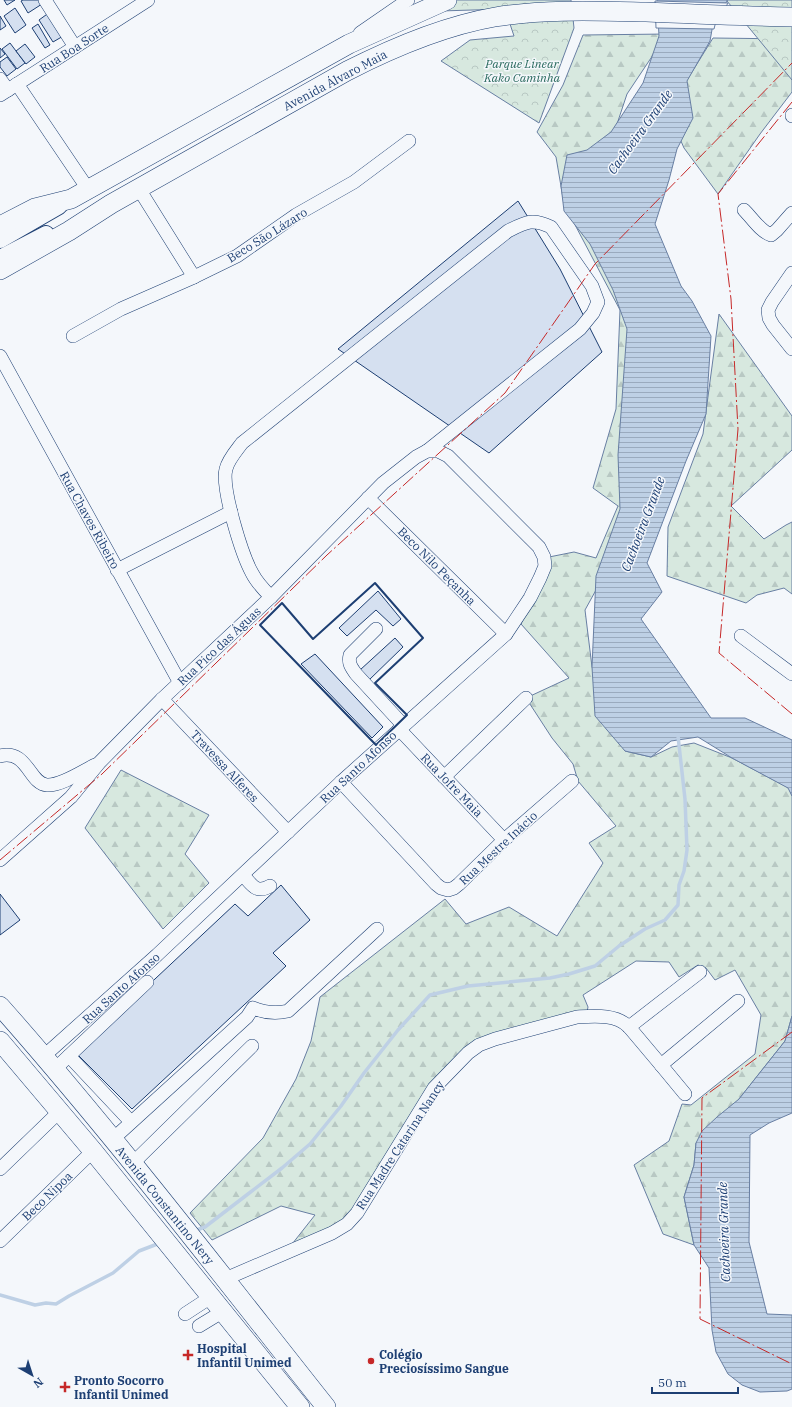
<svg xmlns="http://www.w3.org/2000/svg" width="792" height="1407" viewBox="0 0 792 1407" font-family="'IBM Plex Serif',serif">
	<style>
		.forest { fill: url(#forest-firs); stroke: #687fa3 }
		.park { fill: url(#park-crowns); stroke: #687fa3 }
		.water { fill: url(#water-rules); stroke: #687fa3 }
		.pier { fill: #f4f7fb; stroke: #687fa3 }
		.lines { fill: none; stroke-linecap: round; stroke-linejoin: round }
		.stream { stroke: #bed0e5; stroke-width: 3.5 }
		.building { fill: #d5e0f0; stroke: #1d3f73 }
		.minor-casing { stroke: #1d3f73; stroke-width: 14 }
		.major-casing { stroke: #1d3f73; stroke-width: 18 }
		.highway-casing { stroke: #1d3f73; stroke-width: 20 }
		.minor { stroke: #f4f7fb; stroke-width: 13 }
		.major { stroke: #f4f7fb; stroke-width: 16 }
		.highway { stroke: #f4f7fb; stroke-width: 19 }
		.wall { stroke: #1d3f73; stroke-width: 2 }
		.power { stroke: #c62828; stroke-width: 1; stroke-dasharray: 14 3 2 3; stroke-linecap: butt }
		.poi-dot { fill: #c62828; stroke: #f4f7fb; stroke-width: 1.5 }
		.labels { text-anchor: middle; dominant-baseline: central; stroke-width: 3; stroke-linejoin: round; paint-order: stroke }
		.street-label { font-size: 12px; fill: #1d3f73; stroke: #f4f7fb }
		.park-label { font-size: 12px; font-style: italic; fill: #2c6c60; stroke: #f4f7fb }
		.poi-label { font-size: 12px; font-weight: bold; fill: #1d3f73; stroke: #f4f7fb; text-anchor: start }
		.water-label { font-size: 13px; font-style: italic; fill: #1d3f73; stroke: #f4f7fb }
	</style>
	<defs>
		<pattern id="forest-firs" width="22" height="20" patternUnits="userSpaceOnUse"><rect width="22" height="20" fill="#d7e8df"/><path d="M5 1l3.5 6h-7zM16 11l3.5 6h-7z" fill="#b8c8c3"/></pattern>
		<pattern id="park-crowns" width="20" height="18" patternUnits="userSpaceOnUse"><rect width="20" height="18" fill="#d7e8df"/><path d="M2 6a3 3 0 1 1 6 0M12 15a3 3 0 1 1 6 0" fill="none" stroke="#b8c8c3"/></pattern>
		<pattern id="water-rules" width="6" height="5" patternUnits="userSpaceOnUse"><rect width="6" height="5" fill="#bed0e5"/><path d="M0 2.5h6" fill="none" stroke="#9aaabe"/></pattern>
	</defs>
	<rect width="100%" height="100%" fill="#f4f7fb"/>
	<!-- forest -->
	<g class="forest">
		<polygon points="667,34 627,94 599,178 661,294 634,521 585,610 592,667 625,751 651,757 672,747 694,743 732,758 789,788 792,796 792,1016 785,1041 739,1099 696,1143 694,1165 684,1197 694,1245 663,1234 634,1165 669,1141 682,1104 691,1105 755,1054 761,1015 735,970 715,980 706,968 698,965 679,977 669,962 636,961 583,995 588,1007 586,1017 495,1039 434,1088 347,1224 285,1253 315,1215 281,1206 212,1240 190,1213 263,1138 296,1079 311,1041 320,997 445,899 466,924 509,907 557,936 603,863 589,843 616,826 578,781 573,764 552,738 526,698 569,678 521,624 549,557 574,552 596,558 618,506 593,488 616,409 620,310 564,204 556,157 537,132 563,85 583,35"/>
		<polygon points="713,38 792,39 792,92 760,134 718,194 684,148 670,116 679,93"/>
		<polygon points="719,314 792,416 792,450 731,506 764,539 786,525 792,522 792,594 784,588 757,595 746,603 667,576 668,527 703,434"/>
		<polygon points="121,770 209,815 185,854 209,883 163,929 85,828"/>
	</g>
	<!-- park -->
	<g class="park">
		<polygon points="438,0 571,0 574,28 539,123 441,61 470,40 514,36 505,9 440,11"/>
		<polygon points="727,0 792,0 792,80 727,1"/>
	</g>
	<!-- water -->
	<g class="water">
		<polygon points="657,0 727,0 727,1 713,24 710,41 687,81 693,118 677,149 669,180 655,224 681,286 692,301 711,336 706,414 686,461 647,563 662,592 641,619 711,718 745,718 792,740 792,796 788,788 732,758 698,737 671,741 651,757 625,751 595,716 592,667 596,576 620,509 618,455 627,329 613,290 590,244 564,211 561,186 567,155 587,150 611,132 643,83 659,36"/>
		<polygon points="792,1016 792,1113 769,1123 750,1135 749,1242 767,1314 792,1315 792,1389 787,1391 760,1392 742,1385 728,1374 716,1352 712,1330 709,1268 694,1245 684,1197 694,1165 696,1143 702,1131 717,1117 739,1099 785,1041"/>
	</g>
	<!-- pier -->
	<polygon class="pier" points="655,1 728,3 715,25 714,29 656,28"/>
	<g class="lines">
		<!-- stream -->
		<g class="stream">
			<polyline points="194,1231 205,1227 248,1194 282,1168 310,1144 341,1106 364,1073 398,1030 430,995 468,986 550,978 569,974 595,966 619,946 645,929 665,920 678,905 679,885 684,871 687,850 685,799 678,736"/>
			<polyline points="0,1295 35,1305 46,1303 56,1304 69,1296 113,1273 139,1251 160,1243"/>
		</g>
	</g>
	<!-- building -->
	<g class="building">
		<polygon points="4,0 15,0 7,5"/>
		<polygon points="23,0 40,0 42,4 28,13 21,1"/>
		<polygon points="15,8 26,25 15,33 4,16"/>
		<polygon points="50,12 65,35 53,42 39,20"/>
		<polygon points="0,16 6,26 0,30"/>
		<polygon points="38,24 50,45 45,48 32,28"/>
		<polygon points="10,43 25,63 17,69 2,49"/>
		<polygon points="25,44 35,57 26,64 16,51"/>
		<polygon points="0,48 5,54 0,58"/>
		<polygon points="7,57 16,69 7,76 0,67 0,62"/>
		<polygon points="518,201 560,269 602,352 489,453 338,349"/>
		<polygon points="378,591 401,619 393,626 376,610 347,636 339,628"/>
		<polygon points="395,638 403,647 368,681 360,670"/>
		<polygon points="315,654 383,727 372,738 301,664"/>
		<polygon points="281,885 310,920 273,953 286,966 132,1109 76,1053 235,904 248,916"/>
		<polygon points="0,894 20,920 0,935"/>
	</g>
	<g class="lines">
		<!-- minor casing -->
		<g class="minor-casing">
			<g id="minor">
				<polyline points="45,0 75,47"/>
				<polyline points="360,33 408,0"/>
				<polyline points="0,79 8,90"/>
				<polyline points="17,84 88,189"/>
				<polyline points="0,95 148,0"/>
				<polyline points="792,116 792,115"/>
				<polyline points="139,189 194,277"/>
				<path d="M744,210C752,218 761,232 771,235L777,230L792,213"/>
				<polyline points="792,273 772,302 768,310 769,318 773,325 792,349"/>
				<polyline points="73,336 121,309 194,277 237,256 296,215 354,182 409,141"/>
				<polyline points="0,356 180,683"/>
				<polyline points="368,498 506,634"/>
				<polyline points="117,570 231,512"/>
				<path d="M271,597C264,590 257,583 252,573C242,555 221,488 226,469C228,460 236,451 242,443L508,231C526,222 532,218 551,227L592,286L598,302L593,313L580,329L427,451"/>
				<path d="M376,629L350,655C348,663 351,667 356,674L403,725"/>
				<polyline points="741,636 792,674"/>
				<polyline points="162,699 288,832"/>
				<polyline points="399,729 504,840"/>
				<path d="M0,756C28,749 29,784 47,785C61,786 83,771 95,765"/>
				<polyline points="444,777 526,698"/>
				<polyline points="341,782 436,884 441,888 448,890 454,888 459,884 504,840 572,781"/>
				<polyline points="0,860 71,797 99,763 162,699 271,597 383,483 416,457 427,451 438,451 448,456 539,547 544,557 545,566 540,578 530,598 506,634 341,782 157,955 44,1056"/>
				<path d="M243,875C252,885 256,894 270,886"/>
				<polyline points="629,1027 700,972"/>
				<polyline points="69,1056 131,1122"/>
				<polyline points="661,1065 738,1001"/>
				<polyline points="55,1069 147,982"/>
				<path d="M113,1139L247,1017L253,1008C265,1013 275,1014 288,1011L377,929"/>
				<polyline points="133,1163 252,1046"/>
				<polyline points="0,1169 60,1111"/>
				<polyline points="0,1241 93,1151"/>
				<path d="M225,1279L332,1233L347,1224L357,1213L434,1088L468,1053L479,1045L495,1039L577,1017C595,1016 616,1014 629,1027L661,1065L685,1094"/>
				<polyline points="185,1314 211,1297"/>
				<polyline points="199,1326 222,1312"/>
			</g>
		</g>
		<!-- major casing -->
		<g class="major-casing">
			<g id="major">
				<polyline points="0,240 59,206"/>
				<polyline points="0,258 46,234"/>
			</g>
		</g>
		<!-- highway casing -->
		<g class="highway-casing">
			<g id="highway">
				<polyline points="0,226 35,208 71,199 349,44 447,0"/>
				<path d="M0,270L69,231L111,204L347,71C394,47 443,26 495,17C545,9 596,11 646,12C695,14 743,16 792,17"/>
				<path d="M0,1006C114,1135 219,1272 326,1407"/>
				<polyline points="0,1041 93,1151 300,1407"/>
			</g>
		</g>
		<!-- minor -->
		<use href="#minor" class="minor"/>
		<!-- major -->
		<use href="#major" class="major"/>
		<!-- highway -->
		<use href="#highway" class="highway"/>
		<!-- wall -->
		<polygon class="wall" points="375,583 423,638 375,683 407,715 376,745 260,625 282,603 313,639"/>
		<!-- power -->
		<g class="power">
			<polyline points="792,102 718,194 731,299 738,429 719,653 792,714"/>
			<polyline points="0,860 102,774 327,555 505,393 595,264 792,63"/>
			<polyline points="792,1032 702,1098 700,1319 792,1364"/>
		</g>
	</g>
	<!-- markers -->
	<g class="poi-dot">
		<path d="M186 1349h4v4h4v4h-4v4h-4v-4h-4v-4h4z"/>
		<circle cx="371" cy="1361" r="4"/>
		<path d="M63 1381h4v4h4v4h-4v4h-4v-4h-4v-4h4z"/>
	</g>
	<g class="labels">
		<!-- street labels -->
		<g class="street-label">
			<text transform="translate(74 48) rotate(-33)">Rua Boa Sorte</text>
			<text transform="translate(335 80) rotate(-28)">Avenida Álvaro Maia</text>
			<text transform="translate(267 235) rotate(-32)">Beco São Lázaro</text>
			<text transform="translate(90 520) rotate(61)">Rua Chaves Ribeiro</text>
			<text transform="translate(437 566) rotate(45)">Beco Nilo Peçanha</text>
			<text transform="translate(219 646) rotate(-43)">Rua Pico das Águas</text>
			<text transform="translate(225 766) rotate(47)">Travessa Alferes</text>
			<text transform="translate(358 767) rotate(-43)">Rua Santo Afonso</text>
			<text transform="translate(452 785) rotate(46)">Rua Jofre Maia</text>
			<text transform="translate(498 848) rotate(-43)">Rua Mestre Inácio</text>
			<text transform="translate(121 988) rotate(-42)">Rua Santo Afonso</text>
			<text transform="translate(400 1145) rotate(-57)">Rua Madre Catarina Nancy</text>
			<text transform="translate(47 1196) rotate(-44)">Beco Nipoa</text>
			<text transform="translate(165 1205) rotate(51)">Avenida Constantino Nery</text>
		</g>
		<!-- park labels -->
		<g class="park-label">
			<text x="522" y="63">Parque Linear<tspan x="522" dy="14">Kako Caminha</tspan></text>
		</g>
		<!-- poi labels -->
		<g class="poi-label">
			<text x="197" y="1348">Hospital<tspan x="197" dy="14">Infantil Unimed</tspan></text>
			<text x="379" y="1354">Colégio<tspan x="379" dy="14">Preciosíssimo Sangue</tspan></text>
			<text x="74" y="1380">Pronto Socorro<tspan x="74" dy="14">Infantil Unimed</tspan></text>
		</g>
		<!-- water labels -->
		<g class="water-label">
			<text transform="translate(640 132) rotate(-54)">Cachoeira Grande</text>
			<text transform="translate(643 524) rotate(-69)">Cachoeira Grande</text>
			<text transform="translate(724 1232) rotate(-92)">Cachoeira Grande</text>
		</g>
	</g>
	<!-- north arrow -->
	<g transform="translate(32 1375) rotate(141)" stroke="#f4f7fb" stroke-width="3" paint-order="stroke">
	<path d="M0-3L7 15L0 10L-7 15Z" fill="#1d3f73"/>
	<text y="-6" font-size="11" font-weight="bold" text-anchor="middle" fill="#1d3f73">N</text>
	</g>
	<!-- scale -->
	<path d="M652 1387v6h86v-6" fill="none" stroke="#1d3f73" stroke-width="2"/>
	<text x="658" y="1387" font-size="12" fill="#1d3f73" stroke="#f4f7fb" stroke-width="3" paint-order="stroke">50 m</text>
</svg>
